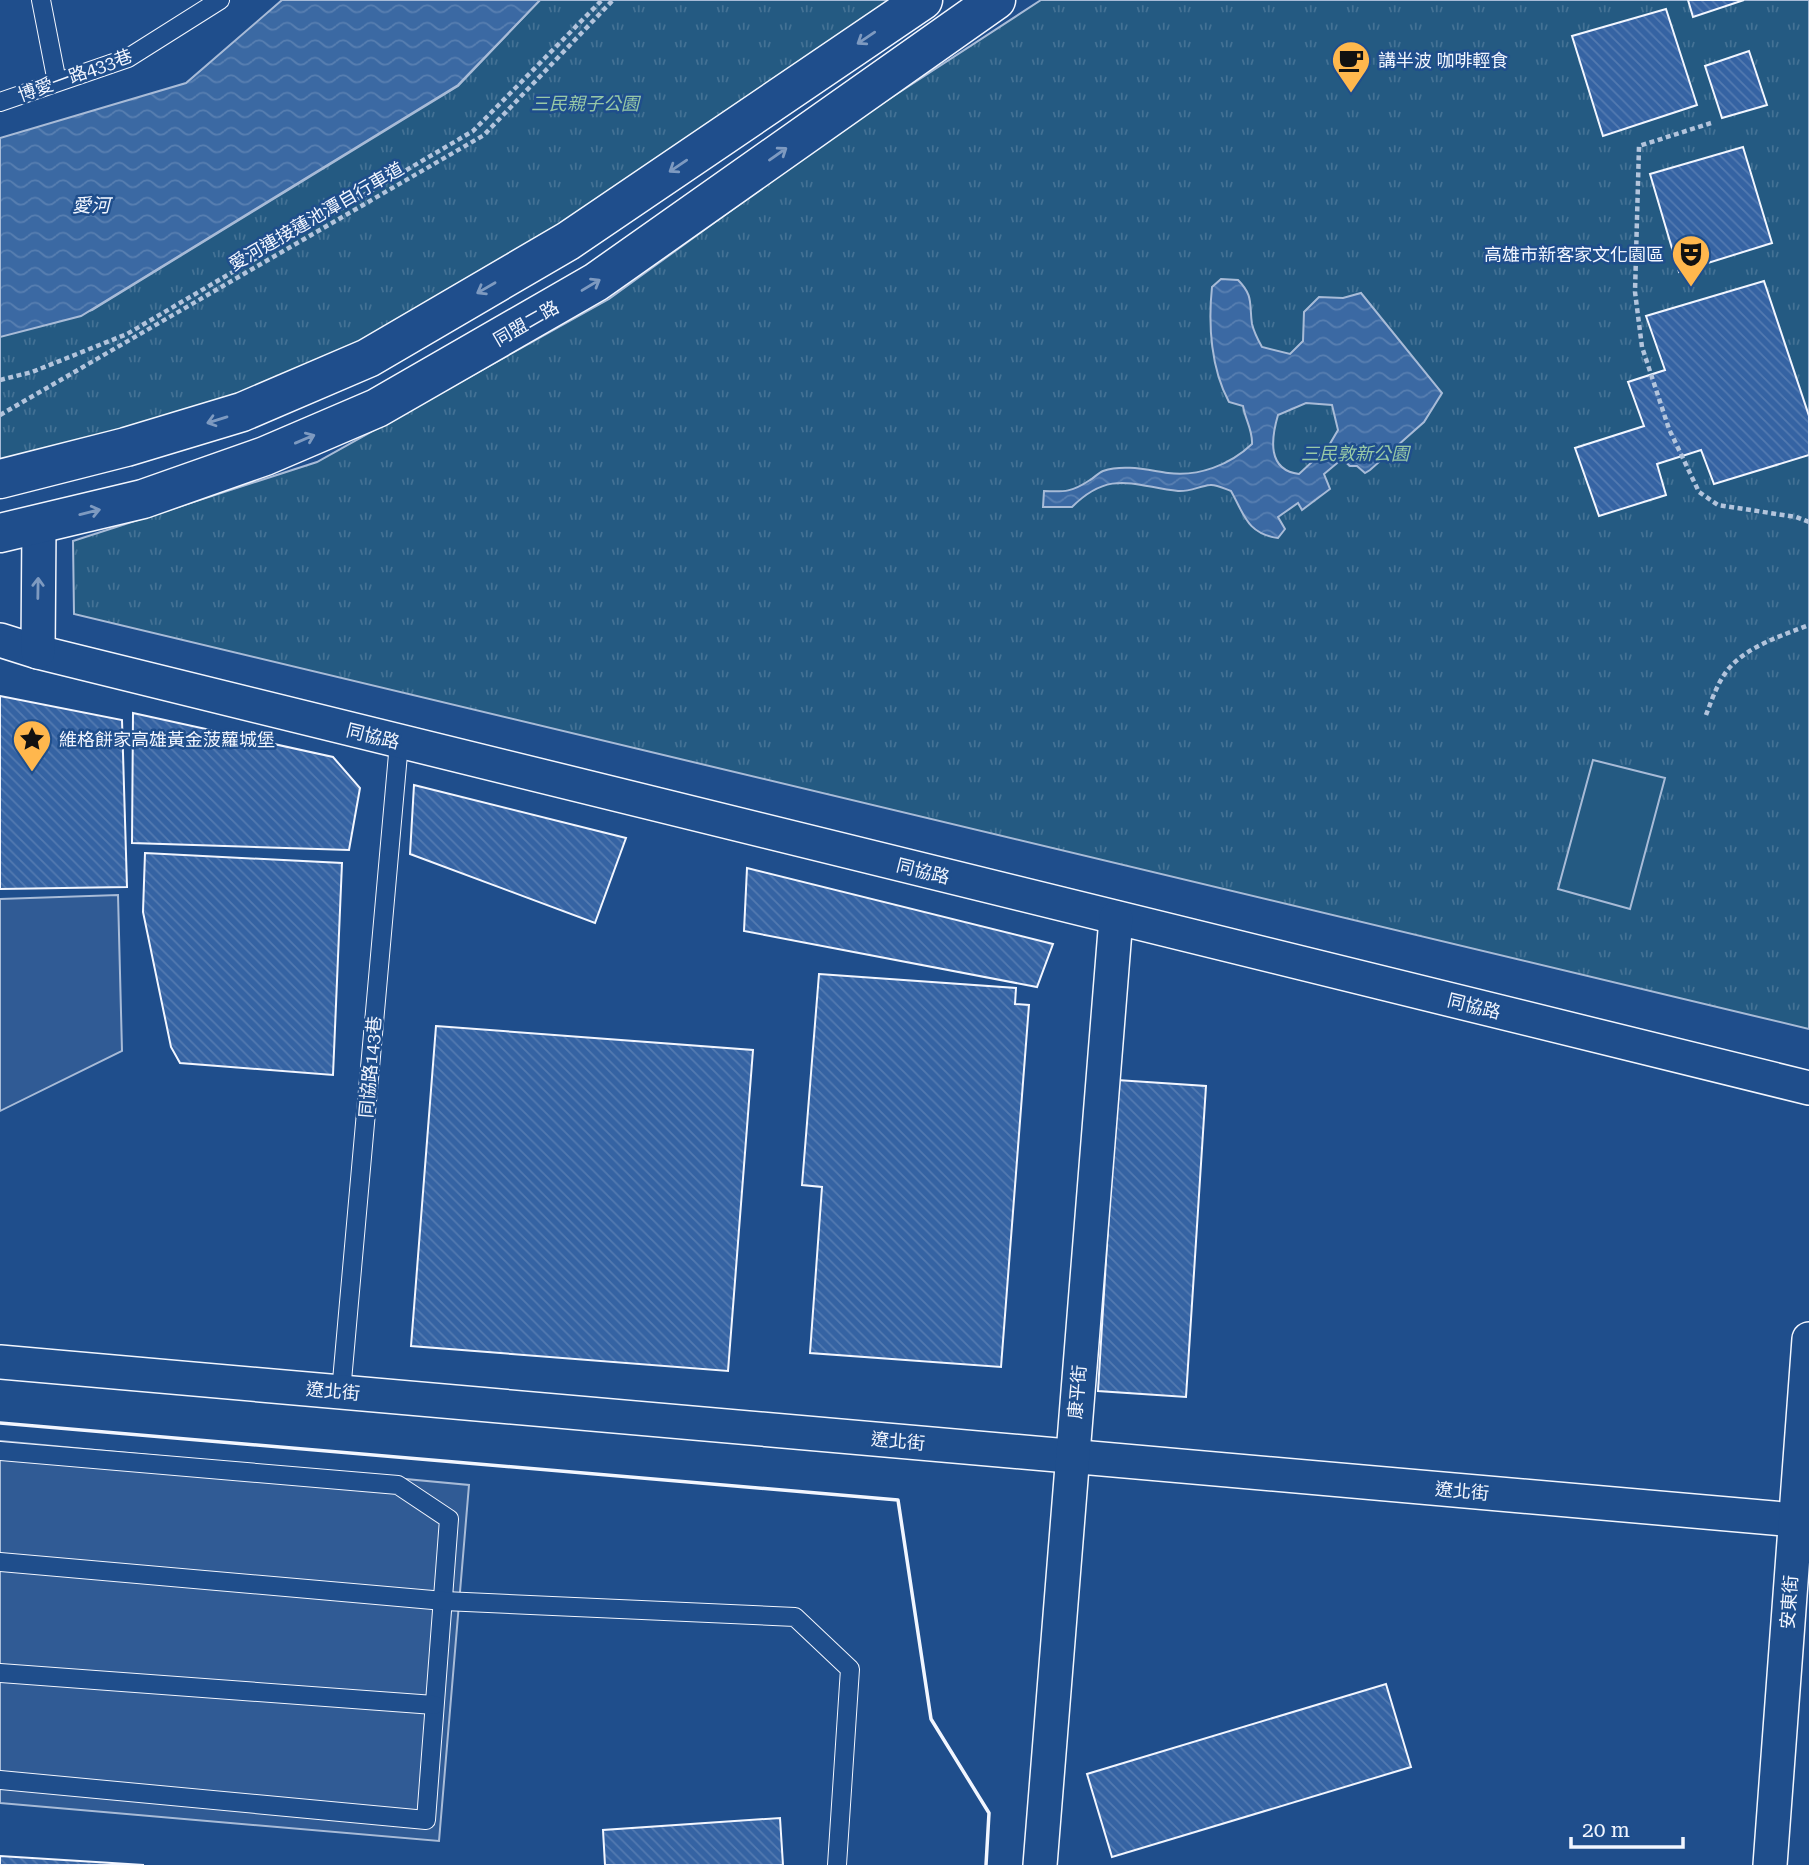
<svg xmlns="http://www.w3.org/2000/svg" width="1809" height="1865" viewBox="0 0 1809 1865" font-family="'Roboto Serif','Noto Sans TC',serif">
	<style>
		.park { fill: url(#park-tufts); stroke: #a8bbd7; stroke-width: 2 }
		.pitch { fill: #245a82; stroke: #a8bbd7; stroke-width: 2 }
		.parking { fill: #305b95; stroke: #a8bbd7; stroke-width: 2 }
		.water { fill: url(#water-waves); stroke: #a8bbd7; stroke-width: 2; fill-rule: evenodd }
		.building { fill: url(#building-back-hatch); stroke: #f2f6ff; stroke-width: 2 }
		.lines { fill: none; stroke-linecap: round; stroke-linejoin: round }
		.service-casing { stroke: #f2f6ff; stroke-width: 20 }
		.minor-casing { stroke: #f2f6ff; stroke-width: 36 }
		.tertiary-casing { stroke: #f2f6ff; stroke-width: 41 }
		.path { stroke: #b3c4dc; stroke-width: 4.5; stroke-dasharray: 5 3.5; stroke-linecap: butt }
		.service { stroke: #1f4e8c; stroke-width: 18 }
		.minor { stroke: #1f4e8c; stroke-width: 33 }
		.tertiary { stroke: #1f4e8c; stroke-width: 38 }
		.wall { stroke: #f2f6ff; stroke-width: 3.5 }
		.oneway { stroke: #7e9ac0 }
		.labels { text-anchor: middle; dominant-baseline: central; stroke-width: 5; stroke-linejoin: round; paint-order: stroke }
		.poi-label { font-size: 18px; fill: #f2f6ff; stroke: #1f4e8c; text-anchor: start }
		.street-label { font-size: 18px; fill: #f2f6ff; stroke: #1f4e8c }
		.park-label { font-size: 18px; font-style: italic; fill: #97c8a6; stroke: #1f4e8c }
		.water-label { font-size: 19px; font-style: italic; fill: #f2f6ff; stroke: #1f4e8c }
	</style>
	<defs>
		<pattern id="park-tufts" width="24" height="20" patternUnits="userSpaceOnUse" patternTransform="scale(1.75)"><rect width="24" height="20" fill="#245a82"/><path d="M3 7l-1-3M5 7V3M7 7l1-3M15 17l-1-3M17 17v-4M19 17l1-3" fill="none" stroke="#447295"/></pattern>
		<pattern id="water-waves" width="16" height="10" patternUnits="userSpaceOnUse" patternTransform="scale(1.75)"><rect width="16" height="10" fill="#3b69a3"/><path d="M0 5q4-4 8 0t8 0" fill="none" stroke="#587fb1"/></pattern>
		<pattern id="building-back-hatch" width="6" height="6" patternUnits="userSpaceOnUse" patternTransform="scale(1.75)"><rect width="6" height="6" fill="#3563a3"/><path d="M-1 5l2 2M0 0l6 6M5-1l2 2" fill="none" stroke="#537ab1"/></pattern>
	</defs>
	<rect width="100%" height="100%" fill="#1f4e8c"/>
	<!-- park -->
	<g class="park">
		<polygon points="540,0 922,0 407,335 0,477 0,336 92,310 458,86"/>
		<polygon points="1041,0 1809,0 1809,1029 74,614 73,541 317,462 609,299 846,127"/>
	</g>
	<!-- pitch -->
	<polygon class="pitch" points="1593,760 1665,778 1630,909 1558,889"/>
	<!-- parking -->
	<g class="parking">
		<polygon points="118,895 122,1051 0,1111 0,899"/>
		<polygon points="0,1441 469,1485 439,1841 0,1803"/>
	</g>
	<!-- water -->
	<g class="water">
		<polygon points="282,0 540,0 458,85 81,316 0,337 0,138 186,83"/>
		<path d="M1221,279L1238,280C1254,296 1249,304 1252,324C1254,332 1258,340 1262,347L1290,354L1303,341L1304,312L1319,297L1343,298L1361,293L1442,393L1424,422L1370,470L1365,473L1357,466H1350L1342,459L1324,474L1330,489L1302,510L1298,503L1278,517L1285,529L1278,538C1247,534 1244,514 1231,491C1225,489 1216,484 1210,485C1200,486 1189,492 1178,491C1134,486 1110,469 1072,507H1043L1044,491C1065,492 1072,492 1090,480C1094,478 1098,473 1103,471C1124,464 1147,470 1168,473C1198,477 1230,465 1252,444C1253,431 1245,419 1243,406L1229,402C1211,369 1208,325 1212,287ZM1306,403L1332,405L1338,430L1328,447L1299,474C1267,470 1271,439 1278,415Z"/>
	</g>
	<!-- building -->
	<g class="building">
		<polygon points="1688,0 1744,0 1693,17"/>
		<polygon points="1666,9 1697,105 1603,136 1572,36"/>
		<polygon points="1749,51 1767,105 1722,118 1705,66"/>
		<polygon points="1743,147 1772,243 1679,272 1650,174"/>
		<polygon points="1764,281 1809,416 1809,455 1714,484 1701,450 1657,464 1666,495 1599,516 1575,448 1644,426 1628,382 1665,370 1646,316"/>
		<polygon points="0,696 122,720 127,887 0,889"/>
		<polygon points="133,713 333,757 360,788 349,850 132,843"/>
		<polygon points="414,785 626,838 595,923 410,854"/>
		<polygon points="145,853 342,863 333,1075 180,1063 171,1047 143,912"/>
		<polygon points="747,868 1053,944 1037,987 744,931"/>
		<polygon points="819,974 1016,988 1015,1004 1029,1005 1001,1367 810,1353 822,1187 802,1185"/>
		<polygon points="436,1026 753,1050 728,1371 411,1346"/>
		<polygon points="1117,1080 1206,1086 1186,1397 1098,1391"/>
		<polygon points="1386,1684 1411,1767 1112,1857 1087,1774"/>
		<polygon points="780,1818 783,1865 605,1865 603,1830"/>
		<polygon points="0,1856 144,1865 0,1865"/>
	</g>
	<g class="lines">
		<!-- service casing -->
		<g class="service-casing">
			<g id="service">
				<polyline points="41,0 57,82"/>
				<polyline points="0,102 128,58 220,0"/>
				<polyline points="341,1392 399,743"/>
				<polyline points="0,1451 398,1485 449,1519 426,1820 0,1780"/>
				<polyline points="0,1562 444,1601 795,1617 850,1669 837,1865"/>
				<polyline points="0,1673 434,1705"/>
			</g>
		</g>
		<!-- minor casing -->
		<g class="minor-casing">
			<g id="minor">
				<polyline points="0,640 38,652 1809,1088"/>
				<polyline points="38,652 39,525"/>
				<polyline points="0,1362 1795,1520"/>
				<polyline points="1040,1865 1116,918"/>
				<polyline points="1770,1865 1809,1339"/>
			</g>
		</g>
		<!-- tertiary casing -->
		<g class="tertiary-casing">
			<g id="tertiary">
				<polyline points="0,479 126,447 242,412 368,358 568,241 923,0"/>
				<polyline points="0,533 143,499 265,456 377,408 596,282 996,0"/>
			</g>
		</g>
		<!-- path -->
		<g class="path">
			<polyline points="1711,123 1639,146 1635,292 1642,347 1669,429 1699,492 1718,505 1796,517 1809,522"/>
			<polyline points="0,380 32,372 127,334 473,131 602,0"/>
			<polyline points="0,415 484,135 613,0"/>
			<path d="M1706,715C1711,702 1716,687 1724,675C1741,648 1781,636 1809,625"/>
		</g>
		<!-- service -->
		<use href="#service" class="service"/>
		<!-- minor -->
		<use href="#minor" class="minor"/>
		<!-- tertiary -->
		<use href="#tertiary" class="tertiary"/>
		<!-- wall -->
		<polyline class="wall" points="0,1423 898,1500 931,1719 989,1813 986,1865"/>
	</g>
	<!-- one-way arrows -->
	<defs><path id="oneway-shaft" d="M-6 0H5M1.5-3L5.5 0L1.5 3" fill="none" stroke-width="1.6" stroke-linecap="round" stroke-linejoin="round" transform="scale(1.75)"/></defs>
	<g class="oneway">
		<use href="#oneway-shaft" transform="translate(866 38) rotate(146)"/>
		<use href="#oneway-shaft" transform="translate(778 154) rotate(-35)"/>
		<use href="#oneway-shaft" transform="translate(678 166) rotate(146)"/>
		<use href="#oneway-shaft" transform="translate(591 285) rotate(-31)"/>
		<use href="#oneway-shaft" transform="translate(486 288) rotate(150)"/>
		<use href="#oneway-shaft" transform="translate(217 420) rotate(163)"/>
		<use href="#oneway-shaft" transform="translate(305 439) rotate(-23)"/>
		<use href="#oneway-shaft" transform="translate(90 512) rotate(-14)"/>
		<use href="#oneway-shaft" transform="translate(38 588) rotate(-89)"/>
	</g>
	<!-- icons -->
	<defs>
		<g id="cafe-pin" transform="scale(2.0125)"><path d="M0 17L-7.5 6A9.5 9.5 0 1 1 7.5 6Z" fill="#ffb74d" stroke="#1f4e8c"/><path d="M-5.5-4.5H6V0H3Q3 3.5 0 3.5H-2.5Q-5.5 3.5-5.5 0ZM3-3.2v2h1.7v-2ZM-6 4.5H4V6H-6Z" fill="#111"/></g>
		<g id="theatre-pin" transform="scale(2.0125)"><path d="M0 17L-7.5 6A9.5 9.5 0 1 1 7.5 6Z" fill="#ffb74d" stroke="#1f4e8c"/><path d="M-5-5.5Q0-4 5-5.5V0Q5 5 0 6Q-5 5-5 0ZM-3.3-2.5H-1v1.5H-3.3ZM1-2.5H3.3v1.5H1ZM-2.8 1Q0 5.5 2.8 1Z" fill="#111"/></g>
		<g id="sight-pin" transform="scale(2.0125)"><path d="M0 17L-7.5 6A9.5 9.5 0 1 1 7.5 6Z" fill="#ffb74d" stroke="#1f4e8c"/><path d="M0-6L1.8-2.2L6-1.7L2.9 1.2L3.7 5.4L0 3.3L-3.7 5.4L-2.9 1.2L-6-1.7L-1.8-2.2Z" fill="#111"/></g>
	</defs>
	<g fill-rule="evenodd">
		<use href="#cafe-pin" x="1351" y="60"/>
		<use href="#theatre-pin" x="1691" y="254"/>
		<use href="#sight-pin" x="32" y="739"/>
	</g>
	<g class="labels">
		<!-- poi labels -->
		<g class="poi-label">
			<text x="1378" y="60">講半波 咖啡輕食</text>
			<text x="1664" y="254" text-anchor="end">高雄市新客家文化園區</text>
			<text x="59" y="739">維格餅家高雄黃金菠蘿城堡</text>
		</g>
		<!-- street labels -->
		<g class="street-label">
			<text transform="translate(75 75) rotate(-20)">博愛一路433巷</text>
			<text transform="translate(316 216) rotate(-30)">愛河連接蓮池潭自行車道</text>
			<text transform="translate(526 323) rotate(-30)">同盟二路</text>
			<text transform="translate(373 736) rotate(14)">同協路</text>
			<text transform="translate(923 871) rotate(14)">同協路</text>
			<text transform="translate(1474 1006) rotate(14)">同協路</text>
			<text transform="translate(370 1067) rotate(-85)">同協路143巷</text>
			<text transform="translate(333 1391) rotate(5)">遼北街</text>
			<text transform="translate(1077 1392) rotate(-85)">康平街</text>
			<text transform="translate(898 1441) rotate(5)">遼北街</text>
			<text transform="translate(1462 1491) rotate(5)">遼北街</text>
			<text transform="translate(1789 1602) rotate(-86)">安東街</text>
		</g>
		<!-- park labels -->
		<g class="park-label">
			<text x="585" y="103">三民親子公園</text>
			<text x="1355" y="453">三民敦新公園</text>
		</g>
		<!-- water labels -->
		<g class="water-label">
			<text x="91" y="205">愛河</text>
		</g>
	</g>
	<!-- scale -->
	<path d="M1571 1837v10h112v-10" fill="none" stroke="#f2f6ff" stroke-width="3.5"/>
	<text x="1582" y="1837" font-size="21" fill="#f2f6ff" stroke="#1f4e8c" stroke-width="5" paint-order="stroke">20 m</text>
</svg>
